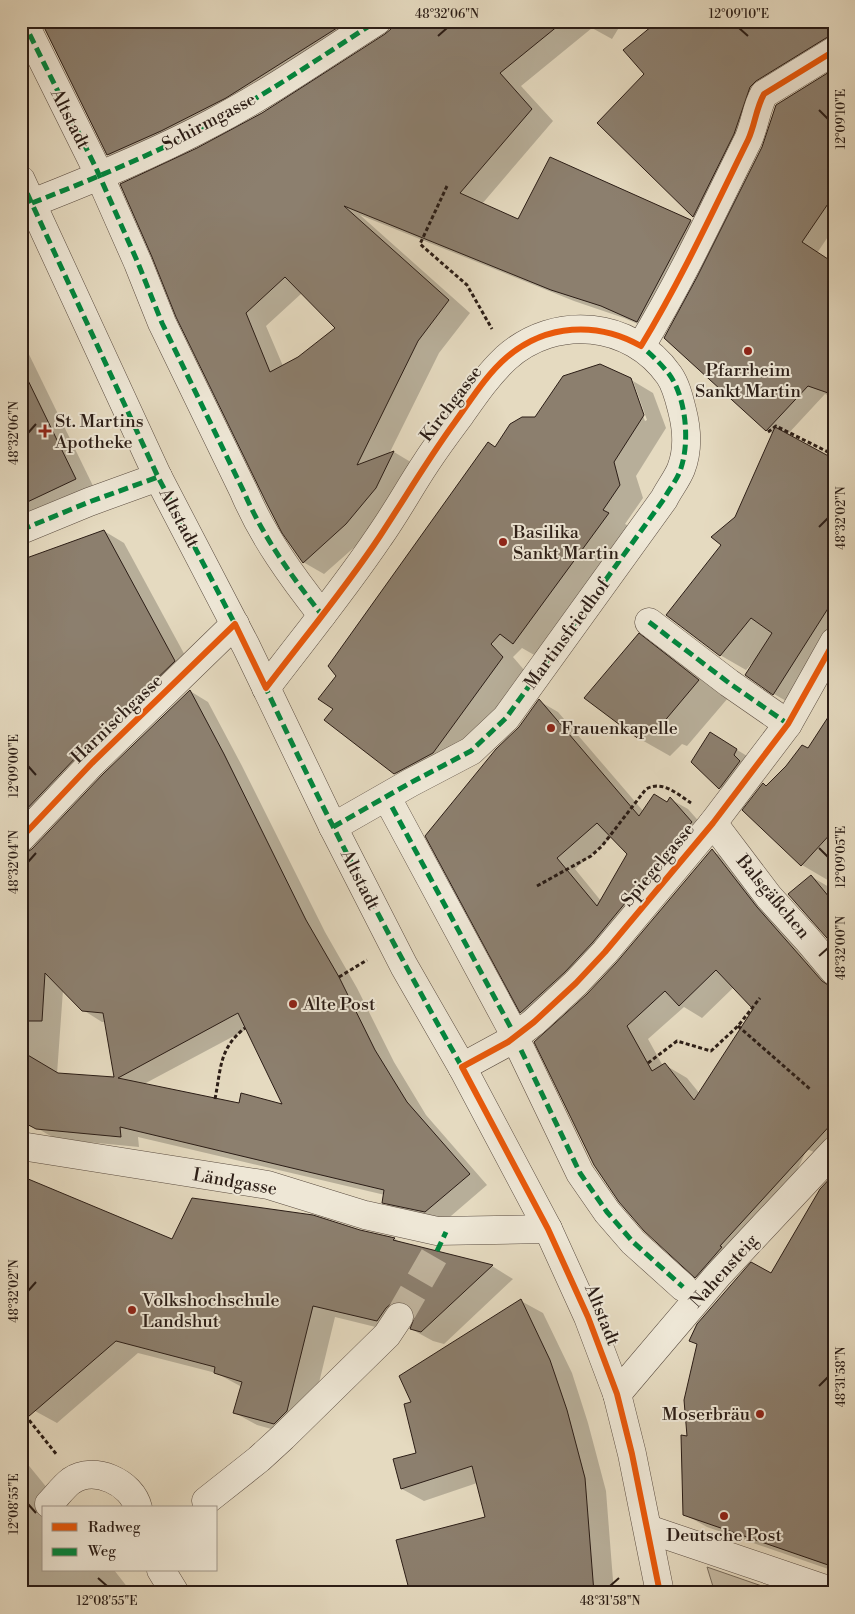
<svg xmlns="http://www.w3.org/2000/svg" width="855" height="1614" viewBox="0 0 855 1614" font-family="'Libre Bodoni',serif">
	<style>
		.green { fill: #c5baa3; stroke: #786c5c }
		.shadow { fill: #0003; fill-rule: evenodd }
		.building { fill: #8c7f6e; stroke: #2b1d16; fill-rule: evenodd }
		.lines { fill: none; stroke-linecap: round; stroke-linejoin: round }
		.minor-tunnel { stroke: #c0b49e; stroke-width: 28; stroke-dasharray: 28 14; stroke-linecap: butt }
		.minor-casing { stroke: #5a4c40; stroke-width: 29 }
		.path { stroke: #2b1d16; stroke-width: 3; stroke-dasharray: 4 2.5; stroke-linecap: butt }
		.minor { stroke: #eee7d6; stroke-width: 28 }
		.quiet { stroke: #00873e; stroke-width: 5; stroke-dasharray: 10 5; stroke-linecap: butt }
		.cycleway-casing { stroke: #eee7d6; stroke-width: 9 }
		.cycleway { stroke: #e8590c; stroke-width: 6 }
		.ticks { fill: none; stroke: #2b1d16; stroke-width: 2 }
		.poi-dot { fill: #8f2418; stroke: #eee7d6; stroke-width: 2 }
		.labels { text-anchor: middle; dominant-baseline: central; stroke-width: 4; stroke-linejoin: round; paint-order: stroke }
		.street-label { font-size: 18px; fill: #2b1d16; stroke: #eee7d6 }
		.poi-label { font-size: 18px; fill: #2b1d16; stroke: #eee7d6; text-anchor: start }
		.neatline { fill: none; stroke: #2b1d16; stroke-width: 2 }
		.ticks-label { font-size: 12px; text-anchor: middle; fill: #2b1d16 }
	</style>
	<rect width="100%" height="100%" fill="#e5dac0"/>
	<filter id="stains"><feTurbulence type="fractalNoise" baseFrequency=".004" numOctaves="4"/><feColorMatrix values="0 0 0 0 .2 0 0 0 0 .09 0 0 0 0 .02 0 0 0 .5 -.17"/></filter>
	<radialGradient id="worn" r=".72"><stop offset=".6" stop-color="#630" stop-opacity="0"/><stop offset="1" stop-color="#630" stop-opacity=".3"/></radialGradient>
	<!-- green -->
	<polygon class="green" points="707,1567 782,1593 715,1593"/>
	<!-- shadow -->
	<g class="shadow">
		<polygon points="42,21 387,21 129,167 108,155"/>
		<path d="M394,21H623L612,39L592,28L521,86L553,121L482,204L519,221L550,159L691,221L712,233L659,333L624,318L574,301L360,215L470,313L439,353L389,454L394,452L414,464L367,536L324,574L303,562L267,501L220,138L304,88L386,35L392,28ZM302,293L337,328L299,359L283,366L266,326Z"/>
		<polygon points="834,21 834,52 772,90 709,225 694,216 598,123 646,74"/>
		<polygon points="834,71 834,228 817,253 834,282 834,398 825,394 787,435 834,460 834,655 800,709 774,694 747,675 755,663 753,662 746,670 720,655 723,545 773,434 767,430"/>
		<polygon points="21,338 95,490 21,525"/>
		<polygon points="630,380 645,421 647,420 633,381 653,393 666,428 636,476 643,498 625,524 631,527 536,656 522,648 513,657 525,671 456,766 418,786 395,773 334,709 337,676 496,448 535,418"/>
		<polygon points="104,531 124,543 194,672 21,834 21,561"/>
		<polygon points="639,635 668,652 728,698 687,746 682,744 670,756 640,739"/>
		<path d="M190,691L208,702L242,766L325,932L357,988L394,1062L426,1115L487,1185L444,1222L402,1213L383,1202L385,1195L138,1137L139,1147L56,1139L21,1119V873ZM63,990L83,1010L102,1022H106L115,1079L57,1074ZM247,1029L284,1106L240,1105L144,1084Z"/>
		<path d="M539,701L558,712L644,812L667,803L670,799L688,809L710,834L540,1022L521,1012L427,836L520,728ZM612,837L629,854L601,901L575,869Z"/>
		<polygon points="834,711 834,878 831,882 802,865 750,817 809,750"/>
		<polygon points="721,740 747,756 730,793 720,787"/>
		<path d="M712,851L734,863L834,983V1158L832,1160L807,1149L787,1192L718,1289L696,1277L588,995L617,963ZM734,987L755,1009L700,1094L687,1078L665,1065L663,1066L648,1039L684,1007L702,1018Z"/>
		<polygon points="812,877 834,890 834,945"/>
		<polygon points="834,1213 834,1571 707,1527 684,1514 688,1438 771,1274"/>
		<polygon points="360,1231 395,1239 403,1244 492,1266 513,1279 444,1344 433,1341 411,1329 415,1314 408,1321 400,1333 335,1317 309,1424 297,1436 257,1425 235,1413 242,1387 216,1373 138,1353 57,1423 35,1411 21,1391 172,1241"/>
		<polygon points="521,1301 543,1313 572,1373 588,1423 606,1491 614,1593 411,1593 487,1518 477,1483 424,1501 402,1489 417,1454 413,1403"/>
		<polygon points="21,1456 61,1505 44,1508 44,1570 114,1570 132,1593 21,1593"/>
	</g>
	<!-- building -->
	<g class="building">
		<polygon points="41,21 348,21 226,98 161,131 107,155"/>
		<path d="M392,21H564L500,73L532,109L460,193L518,219L550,157L691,220L637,322L601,306L551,290L344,206L449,300L418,341L357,465L394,451L376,488L346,524L303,563L282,533L266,502L176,317L152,257L120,184L197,148L262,113L385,34L391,29ZM285,277L335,328L298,357L270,372L246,313Z"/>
		<polygon points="658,21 834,21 834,35 826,38 756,81 750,87 734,134 693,217 597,123 644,74 623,50"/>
		<polygon points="834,69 834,195 802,242 834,263 834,395 808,386 766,431 664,338 697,277 762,147 776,105"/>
		<polygon points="600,364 631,378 644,415 614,462 620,485 603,510 609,513 513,644 500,634 491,644 503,657 433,753 394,774 324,720 333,709 318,699 336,676 328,666 488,442 495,447 510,424 522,417 535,417 563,376"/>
		<polygon points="21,366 76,479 21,505"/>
		<polygon points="775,427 834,459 834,599 773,695 745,675 772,633 751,618 720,656 666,615 721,545 711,537 735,517"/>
		<polygon points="104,530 175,661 81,752 21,815 21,560"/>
		<polygon points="639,633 699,680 657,730 653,727 640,740 584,698"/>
		<path d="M190,690L224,754L306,920L339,977L375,1050L407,1102L470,1174L425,1212L382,1203L384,1190L120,1127L121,1137L36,1129L21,1121V1051L58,1073L114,1077L103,1013L82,1011L45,973L42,1021H21V853H26L32,849L103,774ZM238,1013L282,1104L241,1093L239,1103L118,1078Z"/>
		<path d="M539,699L639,816L654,794L667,802L670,797L692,822L593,942L565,972L520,1013L425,836L496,749L519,727ZM597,823L627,854L597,906L557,858Z"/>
		<polygon points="834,708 834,830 801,866 742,810 763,783 766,786 786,766 802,745 808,748"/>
		<polygon points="710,732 737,749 734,755 740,761 719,789 691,762"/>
		<path d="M712,849L757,907L822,981L828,985L834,986V1121L720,1246L722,1247L695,1278L644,1231L619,1202L594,1165L534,1042L587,994L616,963ZM716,970L753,1009L694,1100L665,1063L652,1071L627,1026L665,991L679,1006Z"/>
		<polygon points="811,875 834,903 834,946 788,894"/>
		<polygon points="834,1174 834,1567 683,1515 681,1435 687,1436 684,1400 697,1344 689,1341 697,1324 751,1262 771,1273 820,1189"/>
		<polygon points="21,1176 172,1239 192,1198 313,1215 360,1230 395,1238 393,1240 493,1265 421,1332 410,1329 414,1318 413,1311 408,1304 400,1302 392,1303 386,1308 377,1321 313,1306 287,1411 274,1424 233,1413 242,1382 214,1373 215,1367 116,1341 21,1423"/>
		<polygon points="521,1299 550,1360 567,1410 585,1478 594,1593 410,1593 396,1540 485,1517 472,1466 401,1489 393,1459 416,1453 404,1404 411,1402 399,1376"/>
	</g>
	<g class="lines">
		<!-- minor-tunnel -->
		<polyline class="minor-tunnel" points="399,1317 437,1251"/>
		<!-- minor casing -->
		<g class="minor-casing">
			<g id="minor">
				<path d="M23,21L96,168L138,263L162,323L244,492C263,537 292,577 322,615"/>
				<polyline points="21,180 158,477 246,646 333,827 404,966 462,1067 548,1229 588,1317 617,1394 632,1454 660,1593"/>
				<path d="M32,203C93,179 154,154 212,123C269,93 322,56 377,21"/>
				<path d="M641,346C681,280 714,209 748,140C755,125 756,108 764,94L834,51"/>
				<polyline points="21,530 89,502 158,477"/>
				<polyline points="649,622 729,683 788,724"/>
				<path d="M266,688C304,638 344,589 379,537C396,513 410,487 426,463C437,446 449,430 461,414C475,394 488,375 506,358C555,314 631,321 669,375C676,385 679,398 682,410C687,429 688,451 681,469C677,479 669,489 664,499L506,718L471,751L410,783L333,827"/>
				<polyline points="392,807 511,1028"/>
				<polyline points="713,823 769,897 807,939 834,971"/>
				<polyline points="21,838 92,763 235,624"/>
				<polyline points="521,1050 580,1173 607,1212 633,1242 683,1287"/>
				<polyline points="462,1067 508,1042 534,1022 576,983 605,952 713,823 788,724 834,642"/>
				<polyline points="21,1146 268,1185 365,1215 437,1231 548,1229"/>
				<polyline points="617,1394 718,1275 834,1151"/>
				<polyline points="206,1501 259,1459 283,1437 387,1335 399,1317"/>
				<path d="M49,1504C56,1497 63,1487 71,1481C94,1465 132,1482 138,1508"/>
				<polyline points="648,1529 834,1592"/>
				<polyline points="161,1570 175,1593"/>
			</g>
		</g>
		<!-- path -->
		<g class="path">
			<polyline points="447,186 420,244 467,285 492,329"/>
			<polyline points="768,432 776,426 834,455"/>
			<path d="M537,886L591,856L602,846L646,789C663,780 677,794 691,803"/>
			<polyline points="339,977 367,960"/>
			<polyline points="738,1026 810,1089"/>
			<polyline points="648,1063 677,1041 711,1051 738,1026 760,998"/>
			<path d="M215,1099C221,1069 219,1048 245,1028"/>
			<polyline points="21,1410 57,1455"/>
		</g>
		<!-- minor -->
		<use href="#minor" class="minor"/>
		<!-- quiet -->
		<g class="quiet">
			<path d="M23,21L96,168L138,263L162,323L244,492C263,537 292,577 322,615"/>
			<polyline points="21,180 158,477 237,628"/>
			<path d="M32,203C93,179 154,154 212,123C269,93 322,56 377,21"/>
			<polyline points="21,530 89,502 158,477"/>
			<polyline points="649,622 729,683 788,724"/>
			<path d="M264,684C325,815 391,942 462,1067"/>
			<polyline points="392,807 511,1028"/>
			<path d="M333,827L410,783L471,751L506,718L664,499C669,489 678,479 681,468C690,441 686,397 669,374C661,364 651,354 641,346"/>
			<polyline points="521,1050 580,1173 607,1212 633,1242 683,1287"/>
			<polyline points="437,1251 446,1232"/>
		</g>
		<!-- cycleway casing -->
		<g class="cycleway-casing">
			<g id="cycleway">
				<path d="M21,838L92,763L235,624L266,688C304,638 345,589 380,536C405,498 428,459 455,422C471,400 486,375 507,357C546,324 597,321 641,346C681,280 714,209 748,140C755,125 756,108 764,94L834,51"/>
				<polyline points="660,1593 632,1454 617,1394 588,1317 548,1229 462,1067 508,1042 534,1022 576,983 605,952 713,823 788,724 834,642"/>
			</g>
		</g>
		<!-- cycleway -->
		<use href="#cycleway" class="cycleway"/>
	</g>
	<!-- ticks -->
	<path class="ticks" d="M739,28L748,36M438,36L447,28M819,110L828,119M28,433L36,424M819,527L828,518M28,766L36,775M819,848L828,857M28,862L36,853M819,956L828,948M28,1291L36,1282M819,1386L828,1377M28,1504L36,1513M98,1578L107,1586M610,1586L619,1578"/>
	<!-- markers -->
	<g class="poi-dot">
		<circle cx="748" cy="351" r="5"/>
		<path d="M42.5 423.5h5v5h5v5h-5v5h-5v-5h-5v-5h5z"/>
		<circle cx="503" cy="542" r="5"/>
		<circle cx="551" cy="728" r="5"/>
		<circle cx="293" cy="1004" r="5"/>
		<circle cx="132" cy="1310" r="5"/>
		<circle cx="760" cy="1414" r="5"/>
		<circle cx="724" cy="1516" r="5"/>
	</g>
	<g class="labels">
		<!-- street labels -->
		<g class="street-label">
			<text transform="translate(70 119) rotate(63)">Altstadt</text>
			<text transform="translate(209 122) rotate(-28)">Schirmgasse</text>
			<text transform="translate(451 404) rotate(-53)">Kirchgasse</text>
			<text transform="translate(179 518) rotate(62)">Altstadt</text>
			<text transform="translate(567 634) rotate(-54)">Martinsfriedhof</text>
			<text transform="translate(117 719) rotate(-44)">Harnischgasse</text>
			<text transform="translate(658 865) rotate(-50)">Spiegelgasse</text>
			<text transform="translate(360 880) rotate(63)">Altstadt</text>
			<text transform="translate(773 897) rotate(50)">Balsgäßchen</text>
			<text transform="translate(235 1182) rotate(10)">Ländgasse</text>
			<text transform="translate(724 1271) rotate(-48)">Nahensteig</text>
			<text transform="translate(602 1315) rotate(68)">Altstadt</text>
		</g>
		<!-- poi labels -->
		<g class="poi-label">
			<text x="748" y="370" text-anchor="middle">Pfarrheim<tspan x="748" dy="21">Sankt Martin</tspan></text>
			<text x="55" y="421">St. Martins<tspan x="55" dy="21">Apotheke</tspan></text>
			<text x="513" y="532">Basilika<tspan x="513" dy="21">Sankt Martin</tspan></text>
			<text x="561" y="728">Frauenkapelle</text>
			<text x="303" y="1004">Alte Post</text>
			<text x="142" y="1300">Volkshochschule<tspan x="142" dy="21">Landshut</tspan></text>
			<text x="750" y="1414" text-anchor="end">Moserbräu</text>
			<text x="724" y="1535" text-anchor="middle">Deutsche Post</text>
		</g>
	</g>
	<!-- margin -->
	<rect width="855" height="1614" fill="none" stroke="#e5dac0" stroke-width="55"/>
	<!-- legend -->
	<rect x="42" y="1506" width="175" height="65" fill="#eee7d6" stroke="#a09689"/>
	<rect x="52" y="1523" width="25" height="8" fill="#e8590c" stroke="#a09689"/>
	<text x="88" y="1532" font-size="15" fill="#2b1d16">Radweg</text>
	<rect x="52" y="1548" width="25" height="8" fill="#00873e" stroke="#a09689"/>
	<text x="88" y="1556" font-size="15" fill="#2b1d16">Weg</text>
	<rect x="28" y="28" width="800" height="1558" class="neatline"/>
	<g class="ticks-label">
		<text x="447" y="18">48°32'06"N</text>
		<text x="739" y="18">12°09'10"E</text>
		<text transform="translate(841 119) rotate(-90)" y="4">12°09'10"E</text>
		<text transform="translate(14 433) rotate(-90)" y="4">48°32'06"N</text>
		<text transform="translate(841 518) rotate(-90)" y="4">48°32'02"N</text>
		<text transform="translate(14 766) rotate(-90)" y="4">12°09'00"E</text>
		<text transform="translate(841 857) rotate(-90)" y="4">12°09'05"E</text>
		<text transform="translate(14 862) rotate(-90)" y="4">48°32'04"N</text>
		<text transform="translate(841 948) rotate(-90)" y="4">48°32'00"N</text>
		<text transform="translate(14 1291) rotate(-90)" y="4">48°32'02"N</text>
		<text transform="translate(841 1377) rotate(-90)" y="4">48°31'58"N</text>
		<text transform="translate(14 1504) rotate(-90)" y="4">12°08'55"E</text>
		<text x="107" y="1605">12°08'55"E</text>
		<text x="610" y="1605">48°31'58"N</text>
	</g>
	<rect width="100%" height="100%" filter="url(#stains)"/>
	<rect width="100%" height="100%" fill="url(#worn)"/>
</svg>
